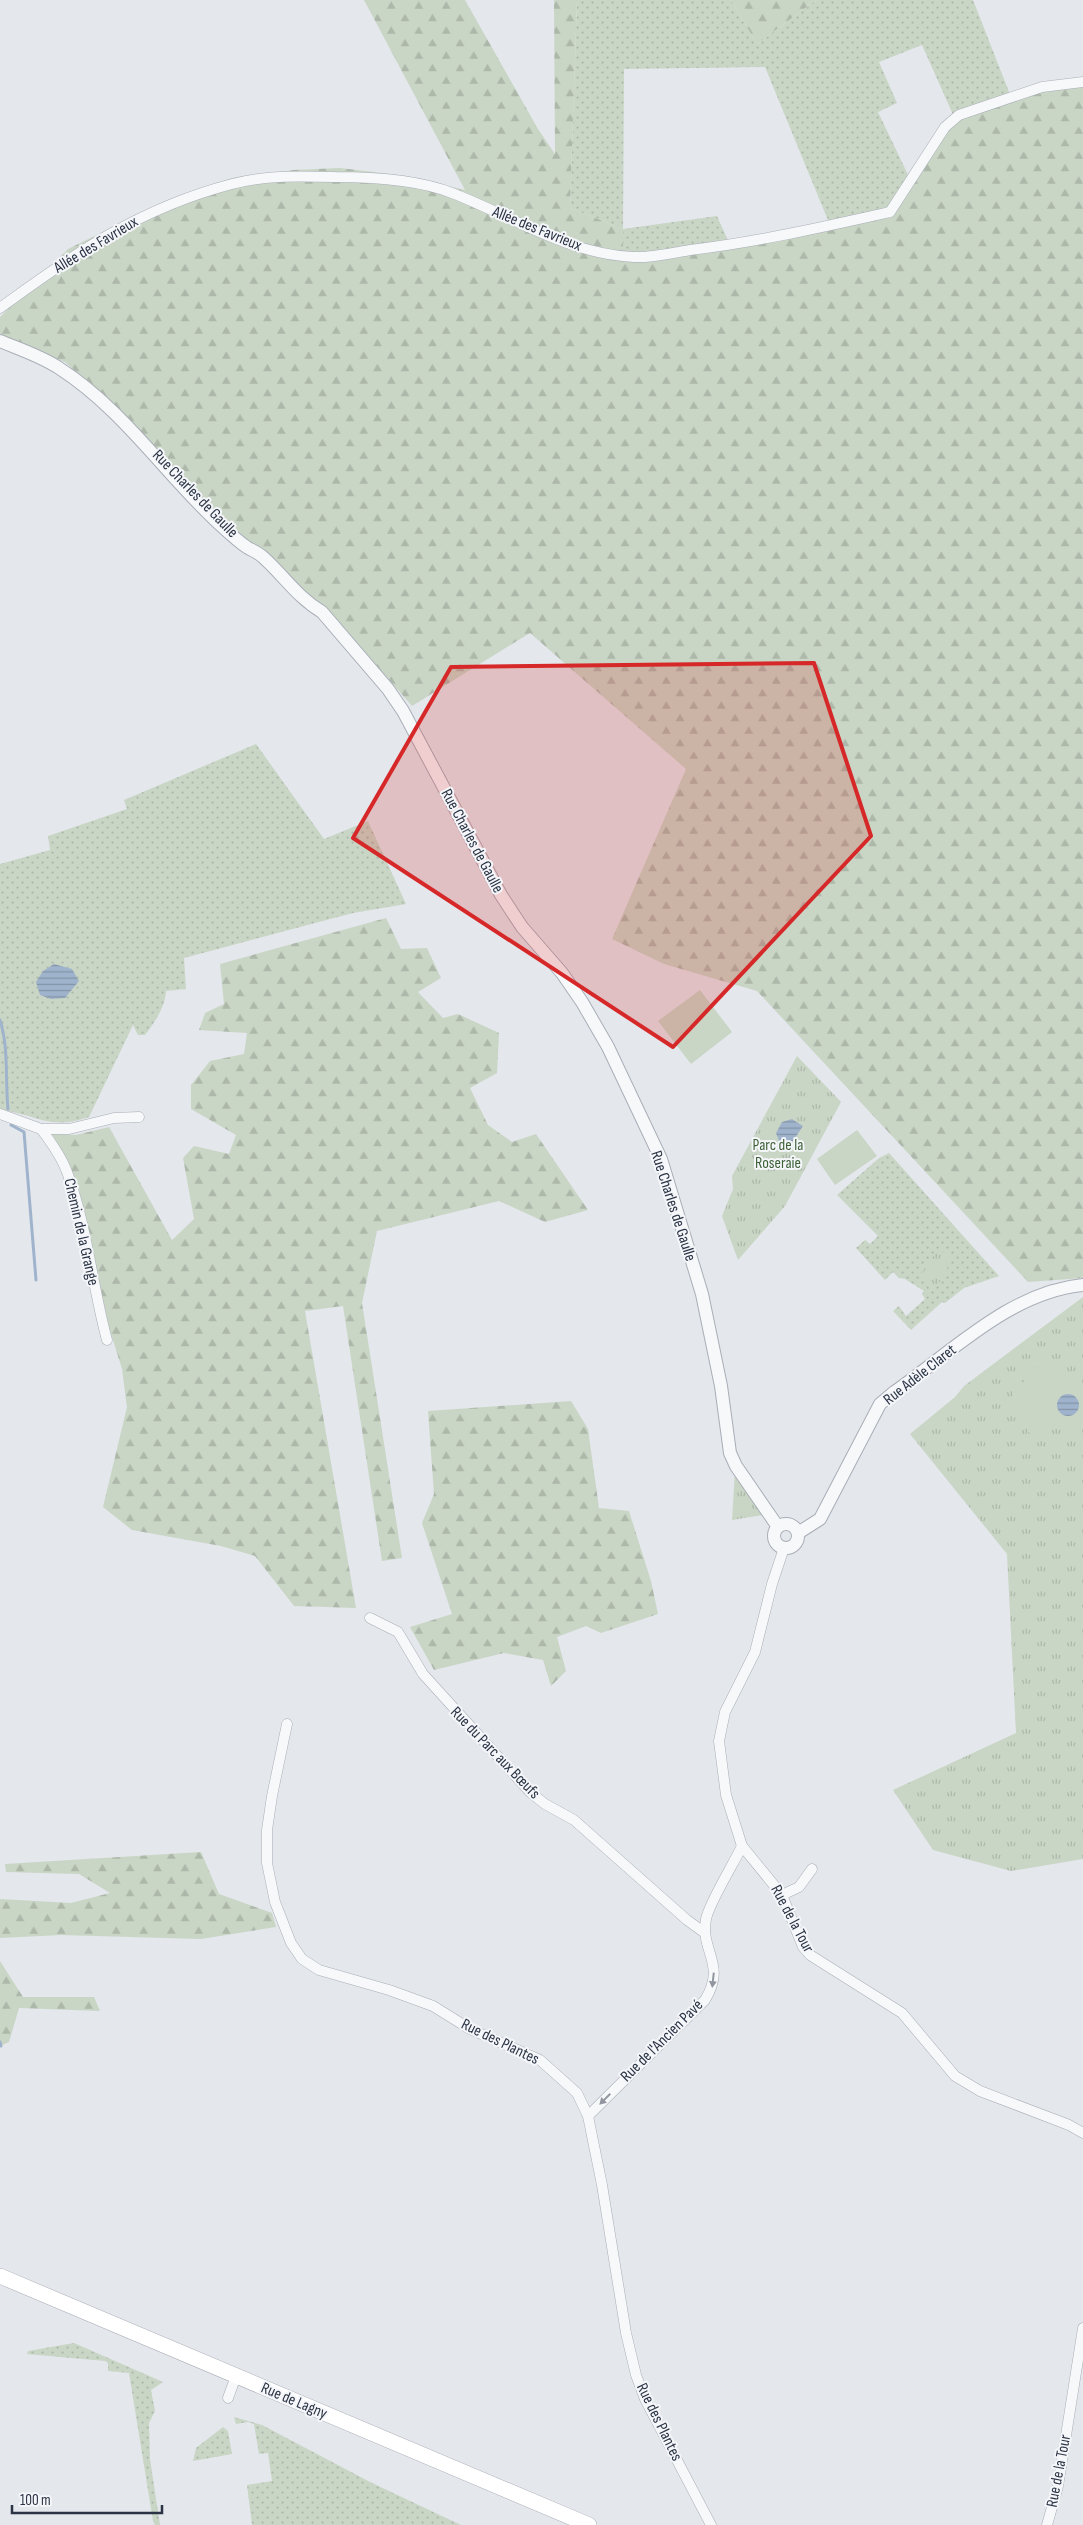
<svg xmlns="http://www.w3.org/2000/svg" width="1083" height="2525" viewBox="0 0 1083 2525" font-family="'Sofia Sans Condensed',sans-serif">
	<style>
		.grass { fill: url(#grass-dots) }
		.forest { fill: url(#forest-firs) }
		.park { fill: url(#park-tufts) }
		.pitch { fill: #c9d6c5 }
		.water { fill: url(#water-rules) }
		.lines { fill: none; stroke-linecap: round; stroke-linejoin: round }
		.stream { stroke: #9fb4cc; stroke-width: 3 }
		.minor-casing { stroke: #a9aeb7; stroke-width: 11 }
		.tertiary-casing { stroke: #a9aeb7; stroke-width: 14 }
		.secondary-casing { stroke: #a9aeb7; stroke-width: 16 }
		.minor { stroke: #f7f8fa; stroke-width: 10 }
		.tertiary { stroke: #f7f8fa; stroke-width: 12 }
		.secondary { stroke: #fff; stroke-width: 15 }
		.oneway { fill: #9196a0 }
		.marked { fill: #d62828; fill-opacity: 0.2; stroke: #d62828; stroke-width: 4; stroke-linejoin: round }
		.labels { text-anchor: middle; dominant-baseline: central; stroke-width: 4; stroke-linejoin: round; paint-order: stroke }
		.street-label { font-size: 16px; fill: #2b3445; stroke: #f4f6f9 }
		.park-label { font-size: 16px; fill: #3f6138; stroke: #f4f6f9 }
	</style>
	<defs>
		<pattern id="grass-dots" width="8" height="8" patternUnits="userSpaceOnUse" patternTransform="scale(1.25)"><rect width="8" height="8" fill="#c9d6c5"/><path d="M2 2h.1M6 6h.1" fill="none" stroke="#adb8ab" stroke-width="1.8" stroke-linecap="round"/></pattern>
		<pattern id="forest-firs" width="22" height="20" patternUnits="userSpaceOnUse" patternTransform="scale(1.25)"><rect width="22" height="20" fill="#c9d6c5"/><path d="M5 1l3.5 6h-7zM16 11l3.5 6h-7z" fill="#adb8ab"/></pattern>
		<pattern id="park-tufts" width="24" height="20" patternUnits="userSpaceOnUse" patternTransform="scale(1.25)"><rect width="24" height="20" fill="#c9d6c5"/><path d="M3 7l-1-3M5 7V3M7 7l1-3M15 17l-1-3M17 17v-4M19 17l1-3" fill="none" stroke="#adb8ab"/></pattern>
		<pattern id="water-rules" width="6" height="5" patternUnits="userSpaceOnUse" patternTransform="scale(1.25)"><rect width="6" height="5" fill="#9fb4cc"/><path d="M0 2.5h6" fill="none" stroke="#8293a7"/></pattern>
	</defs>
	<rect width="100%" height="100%" fill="#e4e7ec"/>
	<!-- grass -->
	<g class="grass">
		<polygon points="577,0 731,0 757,44 816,0 973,0 1011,97 955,119 922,45 879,62 897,103 878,112 910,179 890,212 830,225 765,67 624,69 623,229 717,216 730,245 623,256 623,229 570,208"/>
		<path d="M256,744L324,839L368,821L406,904L353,913L184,958L186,989L166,991C165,1007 155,1022 145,1035H138L133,1025L89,1117C49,1131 37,1114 0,1110V864L50,850L48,836L127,809L124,800Z"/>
		<polygon points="889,1153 999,1276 964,1288 945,1303 942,1302 911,1330 893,1311 899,1306 906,1316 925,1299 922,1294 924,1291 905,1279 899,1278 893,1272 885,1280 856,1248 865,1240 870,1244 878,1236 837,1195 879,1158"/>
		<polygon points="74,2343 163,2382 151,2390 155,2411 149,2423 150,2459 160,2525 155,2525 153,2521 129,2373 108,2371 108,2363 105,2361 27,2354 28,2351"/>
		<polygon points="234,2417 262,2425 372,2483 461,2525 252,2525 247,2485 272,2481 268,2453 259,2454 254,2424 248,2422 236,2424"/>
		<polygon points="223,2427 228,2431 232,2454 193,2461 196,2448"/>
	</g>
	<!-- forest -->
	<g class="forest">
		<polygon points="364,0 465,0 538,129 555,154 554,0 577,0 570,208 623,229 623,256 635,257 889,212 959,115 1042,87 1083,82 1083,1278 1028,1282 757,991 664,964 612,939 686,769 530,633 412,706 342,626 204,505 130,420 65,362 0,336 0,317 68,249 164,202 232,178 293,170 340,168 407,176 465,190"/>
		<polygon points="731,0 816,0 757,44"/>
		<polygon points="386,918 401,949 427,948 441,978 418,992 443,1018 458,1014 499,1033 497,1073 470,1088 488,1125 512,1142 536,1134 588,1210 545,1222 499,1201 377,1231 362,1303 402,1558 382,1561 343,1306 305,1311 356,1608 294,1606 255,1556 221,1546 132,1530 103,1507 127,1407 122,1369 109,1327 79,1189 70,1166 52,1134 76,1135 109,1127 172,1240 194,1219 183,1158 194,1146 229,1154 236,1135 191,1109 191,1085 210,1061 244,1054 247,1033 199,1030 205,1013 224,1004 220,964"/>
		<polygon points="571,1401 588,1429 599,1508 629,1511 651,1581 658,1614 601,1633 586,1626 557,1637 566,1671 551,1686 543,1660 504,1653 434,1670 410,1627 452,1614 422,1523 434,1494 428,1411"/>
		<polygon points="201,1852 219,1894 272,1913 276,1927 201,1939 61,1935 0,1938 0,1899 71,1903 110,1893 79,1874 6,1872 5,1864"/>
		<polygon points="0,1961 23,1997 94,1997 100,2011 19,2008 9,2042 0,2046"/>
	</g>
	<!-- park -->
	<g class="park">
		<polygon points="797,1056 841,1102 785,1206 738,1260 722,1216 733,1189 732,1176"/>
		<polygon points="942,1251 952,1260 944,1277 935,1286 927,1285 919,1277 936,1252"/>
		<polygon points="1083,1297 1083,1859 1011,1871 933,1850 893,1790 1016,1733 1007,1554 910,1434 955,1397 964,1386"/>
		<polygon points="735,1471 763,1515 732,1520"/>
	</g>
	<!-- pitch -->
	<g class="pitch">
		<polygon points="700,990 732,1032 691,1064 658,1021"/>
		<polygon points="857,1130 877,1156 835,1185 817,1159"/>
		<polygon points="1047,1362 1083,1391 1083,1424 1054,1429 1050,1425 1030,1434 1012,1396 1012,1390 1025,1381 1020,1373 1034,1364 1037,1368"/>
	</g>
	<!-- water -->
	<g class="water">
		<polygon points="54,964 72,969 79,981 65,998 51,999 40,995 36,982 43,971"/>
		<polygon points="792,1119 803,1126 793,1141 781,1146 776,1133 782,1122"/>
		<circle cx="1068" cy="1405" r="11"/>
	</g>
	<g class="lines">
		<!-- stream -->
		<g class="stream">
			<path d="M0,1020C9,1049 5,1079 8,1109"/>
			<polyline points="11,1125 24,1132 36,1280"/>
			<polyline points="0,2042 1,2046"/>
		</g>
		<!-- minor casing -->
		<g class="minor-casing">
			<g id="minor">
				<path d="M0,308C75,253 140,208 232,184C266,175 301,176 335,177C370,177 419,180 452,193C512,216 567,254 634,257C652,258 672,253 690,250C757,242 823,227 890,212L945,127L959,115L1042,87L1083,82"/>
				<polyline points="0,1114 41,1129 69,1129 114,1118 139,1117"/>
				<path d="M41,1129C51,1142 61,1156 67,1172C87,1225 92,1285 107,1340"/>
				<polyline points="784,1548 772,1584 755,1652 725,1712 719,1741 726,1795 742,1846 782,1895 803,1947 810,1955 902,2013 955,2076 980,2091 1069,2125 1083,2133"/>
				<polyline points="370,1618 398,1632 423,1674 531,1793 545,1804 574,1820 687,1920 705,1933"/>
				<polyline points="287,1724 272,1796 267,1830 267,1863 275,1902 291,1943 302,1959 319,1970 389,1990 433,2006 470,2029 540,2060 577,2093 588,2116 602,2185 626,2333 636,2375 645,2399 711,2525"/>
				<polyline points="782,1895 799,1887 812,1869"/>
				<path d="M588,2116L705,2000C727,1964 700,1952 706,1919C709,1903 734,1863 742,1846"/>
				<polyline points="228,2398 236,2376"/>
				<polyline points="1047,2525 1058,2486 1083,2328"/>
			</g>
		</g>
		<!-- tertiary casing -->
		<g class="tertiary-casing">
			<g id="tertiary">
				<path d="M0,341C19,349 41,356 59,368C121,408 161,468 213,518C224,528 236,540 248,548C254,551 259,553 264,558C284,576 298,598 322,612L388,689L403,711L501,895L522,927L562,973L582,1002L608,1047L661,1159L702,1294L721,1386L730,1453L736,1466L778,1527"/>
				<circle cx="786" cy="1536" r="12"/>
				<path d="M798,1533L820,1519L880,1404L893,1393C951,1353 1010,1292 1083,1285"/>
			</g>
		</g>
		<!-- secondary casing -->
		<g class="secondary-casing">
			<polyline id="secondary" points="0,2276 589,2525"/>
		</g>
		<!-- minor -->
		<use href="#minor" class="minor"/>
		<!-- tertiary -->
		<use href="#tertiary" class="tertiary"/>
		<!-- secondary -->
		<use href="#secondary" class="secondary"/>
	</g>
	<!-- one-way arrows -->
	<defs><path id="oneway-solid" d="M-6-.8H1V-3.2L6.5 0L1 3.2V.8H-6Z" transform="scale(1.25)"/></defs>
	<g class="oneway">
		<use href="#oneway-solid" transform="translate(713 1980) rotate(96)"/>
		<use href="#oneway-solid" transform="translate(605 2099) rotate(135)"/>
	</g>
	<!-- marked area -->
	<path class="marked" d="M814,663L871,836L673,1047L353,838L451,667Z"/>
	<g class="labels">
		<!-- street labels -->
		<g class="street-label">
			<text transform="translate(537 229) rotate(22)">Allée des Favrieux</text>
			<text transform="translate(96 245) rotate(-31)">Allée des Favrieux</text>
			<text transform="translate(195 494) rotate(46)">Rue Charles de Gaulle</text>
			<text transform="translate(472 841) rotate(62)">Rue Charles de Gaulle</text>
			<text transform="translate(673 1206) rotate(72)">Rue Charles de Gaulle</text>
			<text transform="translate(81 1232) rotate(77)">Chemin de la Grange</text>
			<text transform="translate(920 1375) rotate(-38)">Rue Adèle Claret</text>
			<text transform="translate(495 1753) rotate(46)">Rue du Parc aux Bœufs</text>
			<text transform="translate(792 1919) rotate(62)">Rue de la Tour</text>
			<text transform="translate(662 2041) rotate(-45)">Rue de l'Ancien Pavé</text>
			<text transform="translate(500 2042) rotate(26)">Rue des Plantes</text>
			<text transform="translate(294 2401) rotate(23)">Rue de Lagny</text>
			<text transform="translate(659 2422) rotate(64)">Rue des Plantes</text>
			<text transform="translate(1059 2471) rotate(-79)">Rue de la Tour</text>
		</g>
		<!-- park labels -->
		<g class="park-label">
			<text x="778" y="1145">Parc de la<tspan x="778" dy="18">Roseraie</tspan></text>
		</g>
	</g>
	<!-- scale -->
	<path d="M12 2505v8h150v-8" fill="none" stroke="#2b3445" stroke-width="2.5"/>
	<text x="20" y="2505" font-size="15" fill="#2b3445" stroke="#f4f6f9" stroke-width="4" paint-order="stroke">100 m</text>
</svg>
